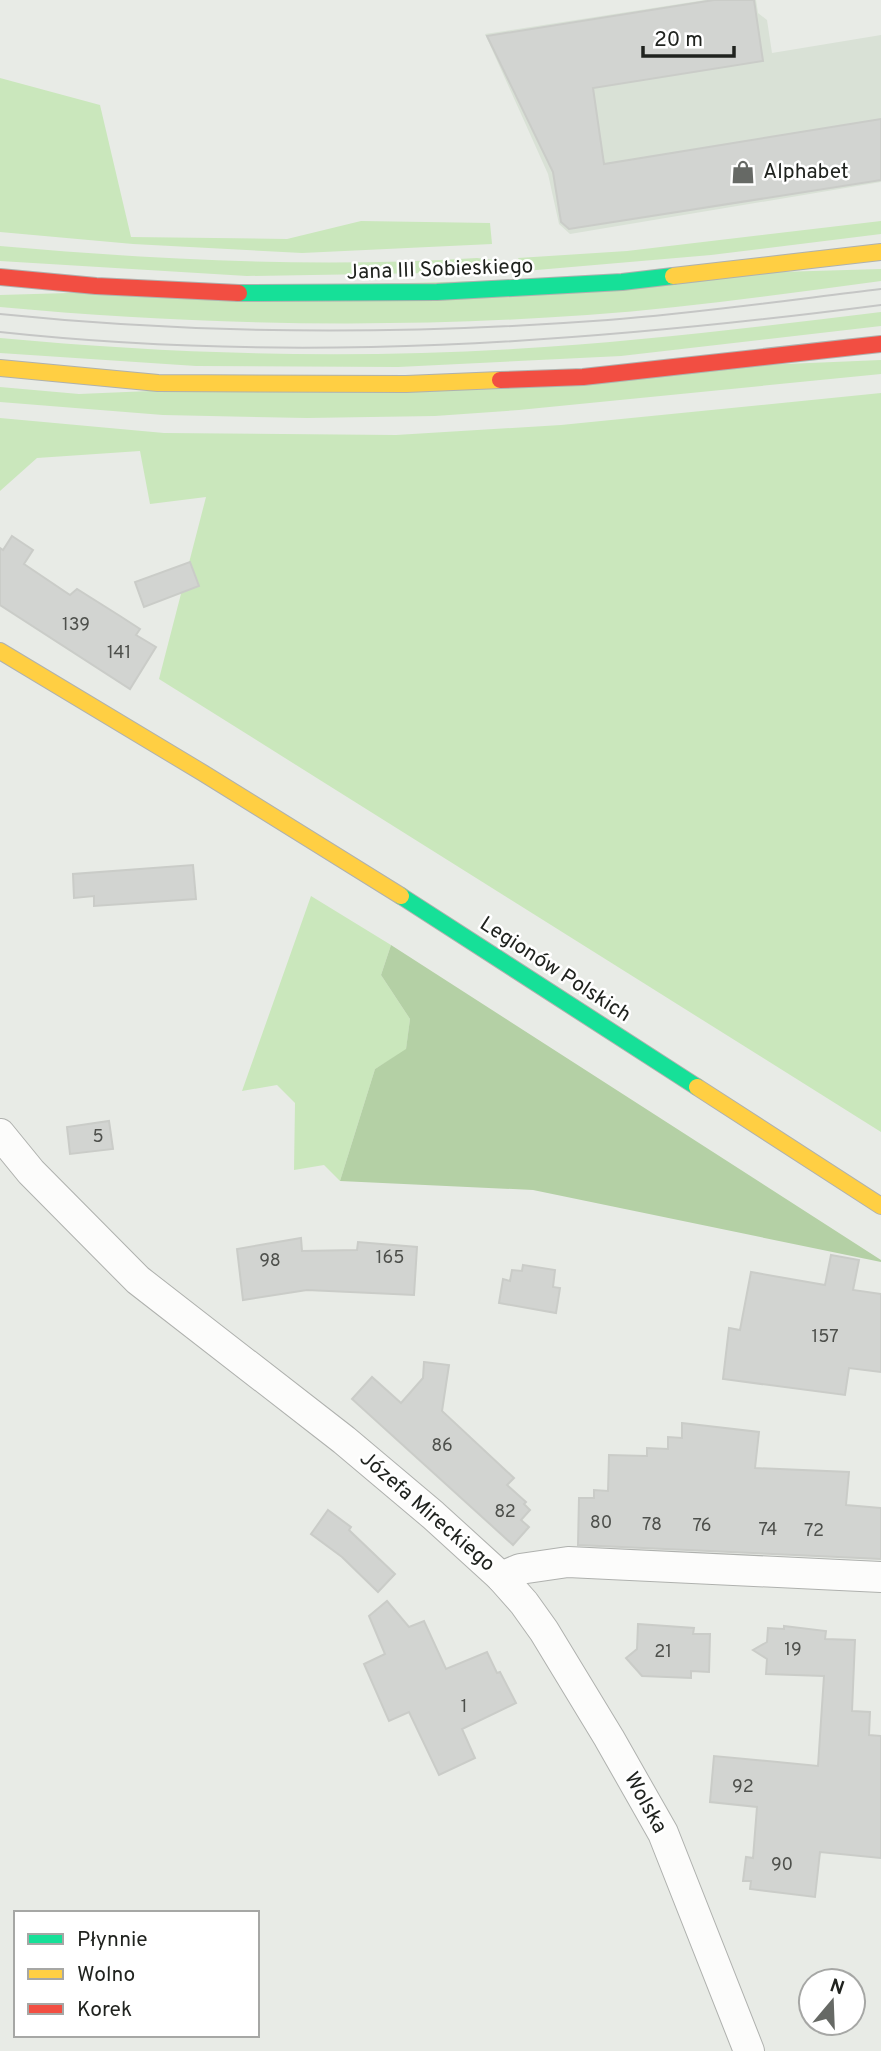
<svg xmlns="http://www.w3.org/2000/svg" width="881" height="2051" viewBox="0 0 881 2051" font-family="Overpass,sans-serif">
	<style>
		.built { fill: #d9e1d6 }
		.green { fill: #cae7bc }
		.forest { fill: #b4d0a5 }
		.building { fill: #d2d4d1; stroke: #caccc8; stroke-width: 2 }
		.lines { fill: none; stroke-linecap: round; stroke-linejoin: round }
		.street-casing { stroke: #afb1ae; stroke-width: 32 }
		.fast-casing { stroke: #afb1ae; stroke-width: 18 }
		.slow-casing { stroke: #afb1ae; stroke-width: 18 }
		.jam-casing { stroke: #afb1ae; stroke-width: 18 }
		.street { stroke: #fcfcfb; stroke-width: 30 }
		.fast { stroke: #16e098; stroke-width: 16 }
		.slow { stroke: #ffcf43; stroke-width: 16 }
		.jam { stroke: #f24e42; stroke-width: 16 }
		.tram { stroke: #c5c6c5; stroke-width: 2 }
		.labels { text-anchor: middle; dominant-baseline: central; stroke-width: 5; stroke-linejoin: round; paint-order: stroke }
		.number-label { font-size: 18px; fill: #4e504c }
		.poi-label { font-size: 21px; fill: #20231f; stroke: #fff; text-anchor: start }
		.street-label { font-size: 21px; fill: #20231f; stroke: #fff }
	</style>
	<rect width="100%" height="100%" fill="#e8ebe6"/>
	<!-- built -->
	<polygon class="built" points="705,0 756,0 758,13 767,20 772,53 881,35 881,182 570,234 559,224 548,174 485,34"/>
	<!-- green -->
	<g class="green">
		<polygon points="0,78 100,105 131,237 287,239 361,221 490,223 492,244 302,253 133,244 0,232"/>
		<polygon points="881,221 881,234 711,255 525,271 518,258 627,251"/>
		<path d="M0,246C159,260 318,268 477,258L494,260L488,272L247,276L0,261Z"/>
		<path d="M881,269V281C783,294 685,308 587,315C391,329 195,325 0,307V295Z"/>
		<path d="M881,312V326L621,356L398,367L196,366L0,353V338C170,354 342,359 513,349C636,342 758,327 881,312Z"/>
		<polygon points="881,360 881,374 519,410 435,416 307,418 163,415 0,402 0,387 79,394"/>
		<polygon points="881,393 881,1132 159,679 206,497 150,504 140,451 37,458 0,491 0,418 164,433 396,435 561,425"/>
		<polygon points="311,896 391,945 381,975 410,1019 406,1050 375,1069 340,1181 324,1165 294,1170 295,1103 277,1085 242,1091"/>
	</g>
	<!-- forest -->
	<polygon class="forest" points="391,945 881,1260 881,1262 533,1190 340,1181 375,1069 406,1049 410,1019 381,975"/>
	<!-- building -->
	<g class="building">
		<polygon points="714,0 754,0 763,61 593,88 604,164 881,119 881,180 569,229 561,222 553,172 487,36"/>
		<polygon points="12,536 33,550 24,564 70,595 77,589 120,616 140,629 136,635 156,647 130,689 0,605 0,548 3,550"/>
		<polygon points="190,562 199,586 144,607 135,582"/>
		<polygon points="193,865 196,899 94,906 94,896 74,898 73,874"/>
		<polygon points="109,1121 113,1149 70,1154 67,1127"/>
		<polygon points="301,1238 302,1251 357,1250 358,1242 417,1247 414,1295 307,1290 243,1300 237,1249"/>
		<polygon points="831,1255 859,1260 853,1290 881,1294 881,1372 849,1368 845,1395 723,1379 729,1328 740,1330 751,1272 825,1285"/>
		<polygon points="523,1265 555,1270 553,1287 560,1288 556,1313 499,1303 503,1279 510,1281 512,1270 522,1271"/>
		<polygon points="424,1362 449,1365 442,1411 514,1478 507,1485 526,1502 524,1504 530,1510 521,1520 529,1527 513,1545 352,1399 372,1377 401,1403 423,1378"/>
		<polygon points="682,1423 759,1432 755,1468 849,1472 846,1505 881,1508 881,1559 578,1545 579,1498 594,1498 594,1490 608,1491 609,1455 647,1456 647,1448 668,1449 668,1437 682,1438"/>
		<polygon points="328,1510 351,1527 349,1530 395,1574 378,1592 342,1557 311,1534"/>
		<polygon points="387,1601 409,1627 424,1621 446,1669 487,1652 497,1673 500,1672 516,1703 462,1729 475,1758 439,1775 409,1712 389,1721 364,1664 385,1654 369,1616"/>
		<polygon points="638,1624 694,1628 693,1634 710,1634 709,1672 691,1671 691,1678 642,1676 626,1658 637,1649"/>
		<polygon points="784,1626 826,1631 825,1639 855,1640 852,1711 870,1712 869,1735 881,1736 881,1858 820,1852 815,1897 750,1889 751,1881 743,1881 746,1857 753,1858 757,1807 710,1802 714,1756 818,1766 824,1676 766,1674 767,1659 753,1650 767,1642 768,1628 784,1629"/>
	</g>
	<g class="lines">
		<!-- street casing -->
		<g class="street-casing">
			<g id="street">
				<polyline points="0,1134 31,1172 138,1280 344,1440 433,1515 501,1577 524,1603 544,1631 609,1738 663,1833 749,2051"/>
				<polyline points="501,1577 520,1569 568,1562 881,1577"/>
			</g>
		</g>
		<!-- fast casing -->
		<g class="fast-casing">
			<g id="fast">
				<polyline points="239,293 437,292 622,282 673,276"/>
				<polyline points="401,896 697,1087"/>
			</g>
		</g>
		<!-- slow casing -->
		<g class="slow-casing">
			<g id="slow">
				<polyline points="673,276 881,252"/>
				<polyline points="0,368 158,383 406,384 500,380"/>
				<polyline points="0,651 203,773 401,896"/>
				<polyline points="697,1087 881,1206"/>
			</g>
		</g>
		<!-- jam casing -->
		<g class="jam-casing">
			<g id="jam">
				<polyline points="0,277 96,286 239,293"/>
				<polyline points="500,380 583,377 881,344"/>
			</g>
		</g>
		<!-- street -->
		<use href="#street" class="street"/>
		<!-- fast -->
		<use href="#fast" class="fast"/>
		<!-- slow -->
		<use href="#slow" class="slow"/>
		<!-- jam -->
		<use href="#jam" class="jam"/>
		<!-- tram -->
		<g class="tram">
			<path d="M0,314C202,335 405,335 608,320C699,313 790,300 881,289"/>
			<path d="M0,332C296,364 587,343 881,305"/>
		</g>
	</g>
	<!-- icons -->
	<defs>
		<g id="shop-bare" transform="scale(1.89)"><path d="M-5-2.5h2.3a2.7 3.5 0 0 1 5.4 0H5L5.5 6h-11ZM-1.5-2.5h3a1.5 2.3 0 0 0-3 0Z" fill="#666965" stroke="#fff" stroke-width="2.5" paint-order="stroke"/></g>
	</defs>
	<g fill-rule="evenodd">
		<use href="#shop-bare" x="743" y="172"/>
	</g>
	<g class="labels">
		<!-- number labels -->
		<g class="number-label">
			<text x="76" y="625">139</text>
			<text x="119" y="653">141</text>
			<text x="98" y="1137">5</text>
			<text x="390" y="1258">165</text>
			<text x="270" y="1261">98</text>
			<text x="825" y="1337">157</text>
			<text x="442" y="1446">86</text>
			<text x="505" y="1512">82</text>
			<text x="601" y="1523">80</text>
			<text x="652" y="1525">78</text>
			<text x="702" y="1526">76</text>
			<text x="768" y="1530">74</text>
			<text x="814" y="1531">72</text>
			<text x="793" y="1650">19</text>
			<text x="663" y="1652">21</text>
			<text x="464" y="1707">1</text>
			<text x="743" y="1787">92</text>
			<text x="782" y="1865">90</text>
		</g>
		<!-- poi labels -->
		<g class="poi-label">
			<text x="763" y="172">Alphabet</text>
		</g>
		<!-- street labels -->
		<g class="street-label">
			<text transform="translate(440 270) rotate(-2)">Jana III Sobieskiego</text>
			<text transform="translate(555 970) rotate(33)">Legionów Polskich</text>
			<text transform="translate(427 1512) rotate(41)">Józefa Mireckiego</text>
			<text transform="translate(645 1803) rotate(61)">Wolska</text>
		</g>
	</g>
	<!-- legend -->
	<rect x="14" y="1911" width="245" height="126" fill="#ffffff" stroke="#a6a7a5" stroke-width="2"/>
	<rect x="28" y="1934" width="35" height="10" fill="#16e098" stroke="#a6a7a5" stroke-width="2"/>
	<text x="77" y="1946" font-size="21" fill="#20231f">Płynnie</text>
	<rect x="28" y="1969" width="35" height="10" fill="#ffcf43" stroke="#a6a7a5" stroke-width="2"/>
	<text x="77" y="1981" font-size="21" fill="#20231f">Wolno</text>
	<rect x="28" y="2004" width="35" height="10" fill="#f24e42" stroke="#a6a7a5" stroke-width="2"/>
	<text x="77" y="2016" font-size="21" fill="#20231f">Korek</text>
	<!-- north arrow -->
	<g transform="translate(832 2002) rotate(19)"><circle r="33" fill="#ffffff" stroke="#a6a7a5" stroke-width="2"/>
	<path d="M0-5L12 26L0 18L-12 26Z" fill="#666965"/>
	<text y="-10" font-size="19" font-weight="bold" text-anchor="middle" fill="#20231f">N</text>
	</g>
	<!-- scale -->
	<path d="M643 46v10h91v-10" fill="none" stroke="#20231f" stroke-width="3.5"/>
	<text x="654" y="46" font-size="21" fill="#20231f" stroke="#ffffff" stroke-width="5" paint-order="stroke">20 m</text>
</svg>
